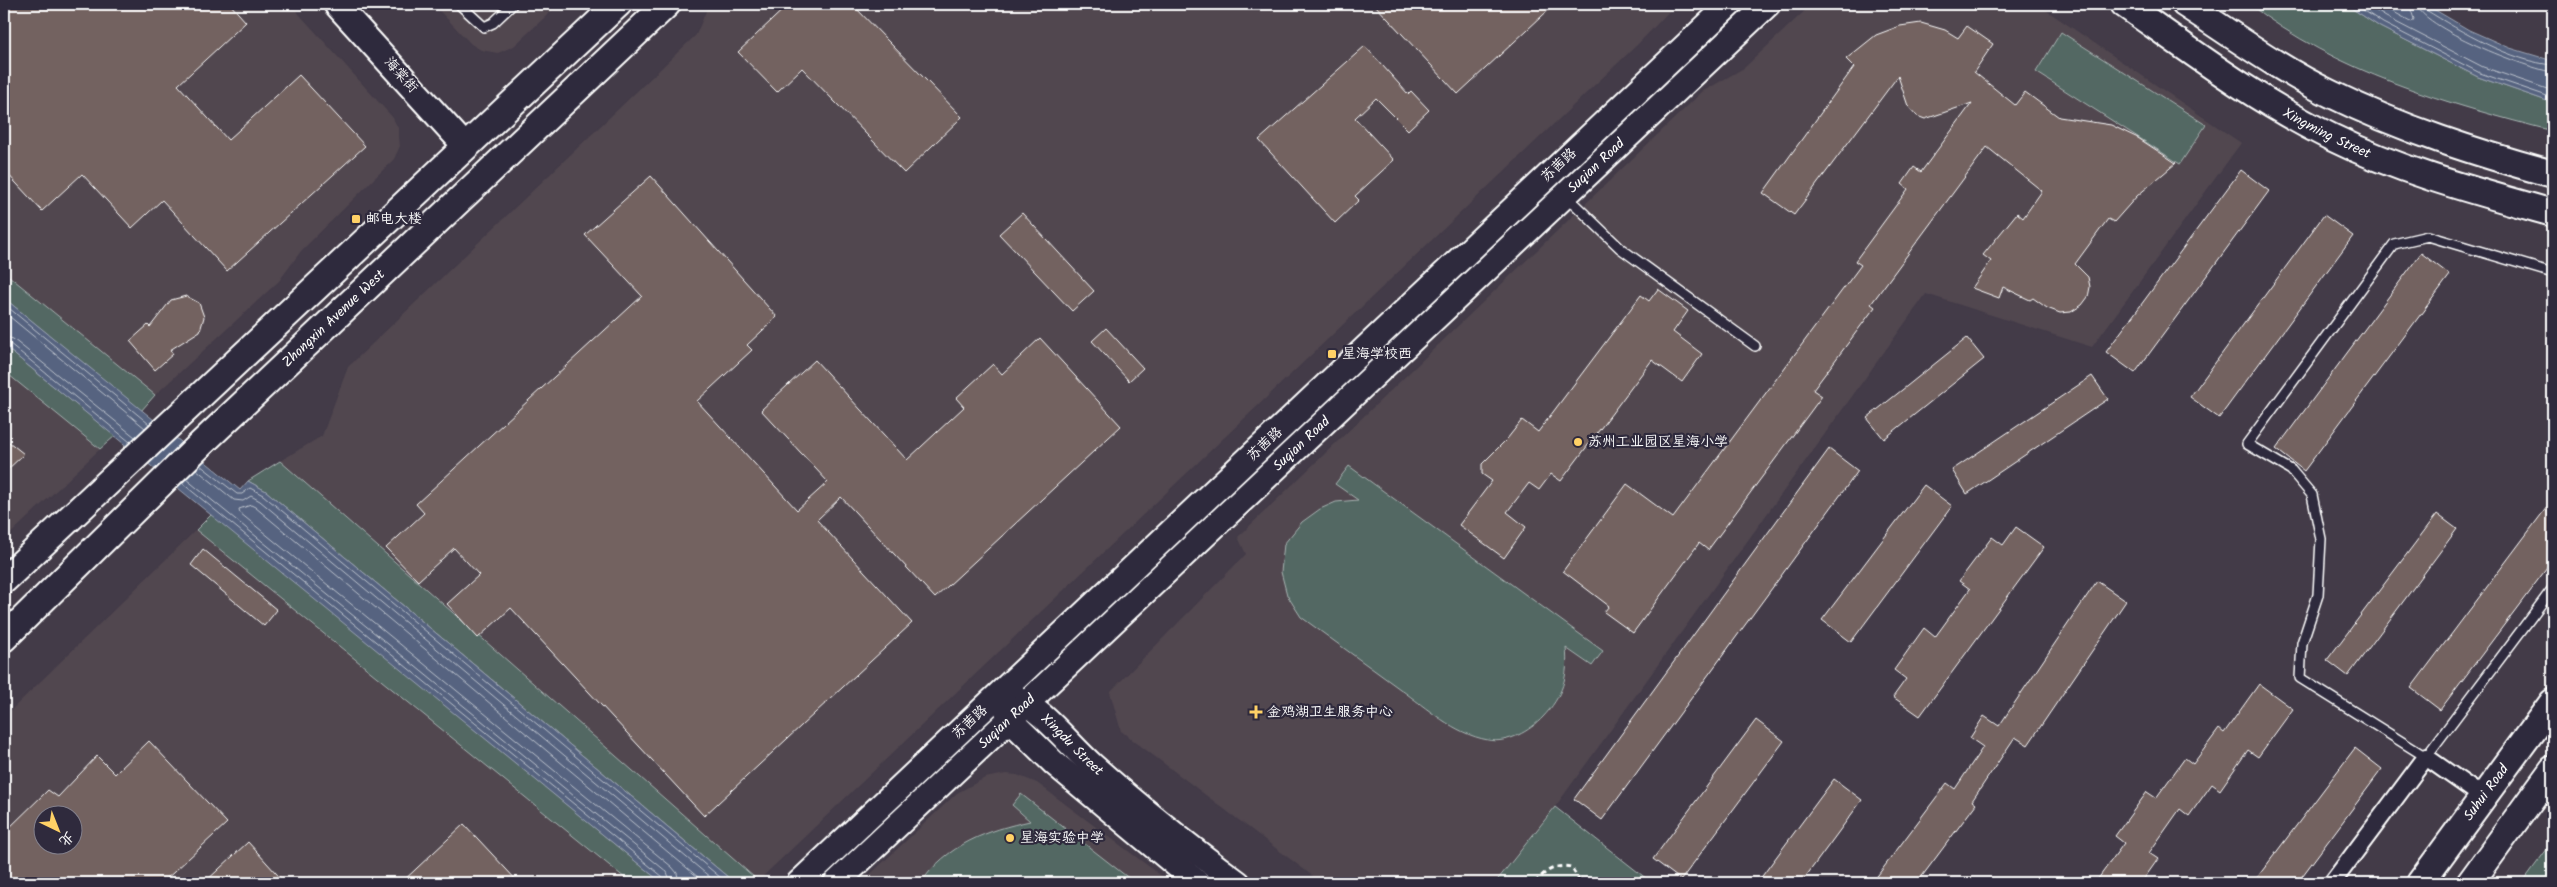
<svg xmlns="http://www.w3.org/2000/svg" width="2557" height="887" viewBox="0 0 2557 887" font-family="Kalam,'LXGW WenKai TC',sans-serif">
	<style>
		.built { fill: #51474f; fill-rule: evenodd }
		.green { fill: #526864; stroke: #a8b4b2 }
		.water { fill: #566480; stroke: #9aa2b3 }
		.lines { fill: none; stroke-linecap: round; stroke-linejoin: round }
		.shore { stroke: #bbc1cc; stroke-width: 1 }
		.building { fill: #736260; stroke: #fff; fill-rule: evenodd }
		.lane-casing { stroke: #fff; stroke-width: 12 }
		.street-casing { stroke: #fff; stroke-width: 20 }
		.secondary-casing { stroke: #fff; stroke-width: 28 }
		.primary-casing { stroke: #fff; stroke-width: 30 }
		.path { stroke: #fff; stroke-width: 3; stroke-dasharray: 5 4; stroke-linecap: butt }
		.lane { stroke: #2f2a3d; stroke-width: 9 }
		.street { stroke: #2f2a3d; stroke-width: 16 }
		.secondary { stroke: #2f2a3d; stroke-width: 24 }
		.primary { stroke: #2f2a3d; stroke-width: 26 }
		.poi-dot { fill: #ffd166; stroke: #2f2a3d; stroke-width: 2 }
		.labels { text-anchor: middle; dominant-baseline: central; stroke-width: 4.5; stroke-linejoin: round; paint-order: stroke }
		.street-label { font-size: 14px; fill: #fff; stroke: #2f2a3d }
		.poi-label { font-size: 14px; fill: #fff; stroke: #2f2a3d; text-anchor: start }
	</style>
	<rect width="100%" height="100%" fill="#433b48"/>
	<filter id="ink" filterUnits="userSpaceOnUse"><feTurbulence type="fractalNoise" baseFrequency=".02" numOctaves="2"/><feDisplacementMap in="SourceGraphic" scale="10" xChannelSelector="R" yChannelSelector="G"/><feConvolveMatrix kernelMatrix="1 2 1 2 8 2 1 2 1" color-interpolation-filters="sRGB"/></filter>
	<g filter="url(#ink)">
		<!-- built -->
		<g class="built">
			<polygon points="4,4 290,4 393,118 398,128 400,146 394,159 301,251 279,281 155,395 4,272"/>
			<polygon points="433,4 559,4 514,46 498,53 481,50 471,44"/>
			<polygon points="709,4 1676,4 1639,43 758,881 280,461 322,436 348,367 696,35"/>
			<polygon points="1812,4 2037,4 2241,143 2092,347 1926,294 1555,807 1495,883 1322,883 1121,731 1110,692 1246,554 1238,537 1702,92 1744,68"/>
			<polygon points="4,371 100,449 4,540"/>
			<path d="M196,530L631,883H4V717ZM42,814H72V844H42Z"/>
			<polygon points="1006,774 1017,775 1037,783 1171,883 861,883 957,793 985,778"/>
		</g>
		<!-- green -->
		<g class="green">
			<path d="M2249,4H2345L2380,27L2478,77L2553,103V131C2447,104 2336,72 2249,4Z"/>
			<polygon points="2061,32 2206,125 2180,164 2036,72"/>
			<polygon points="4,272 155,395 141,411 129,401 4,298"/>
			<polygon points="4,346 115,436 100,449 4,371"/>
			<polygon points="280,461 755,878 750,883 735,883 266,491 248,481"/>
			<path d="M1349,466L1603,651L1592,666L1566,648C1569,676 1562,697 1543,717C1530,731 1507,744 1488,740C1454,734 1427,708 1400,689C1367,665 1334,641 1301,617L1287,595L1281,572L1284,544L1302,522L1320,509L1336,502L1358,500L1335,484Z"/>
			<polygon points="212,514 217,518 662,883 631,883 196,530"/>
			<path d="M1021,794L1135,883H921C946,845 988,830 1030,821L1012,805Z"/>
			<polygon points="1555,807 1652,883 1495,883"/>
			<polygon points="2553,841 2553,883 2522,883"/>
		</g>
		<!-- water -->
		<g class="water">
			<polygon points="2345,4 2425,4 2469,30 2510,48 2553,61 2553,103 2478,77 2380,27"/>
			<polygon points="4,298 240,490 248,481 266,491 735,883 662,883 4,346"/>
		</g>
		<g class="lines">
			<!-- shore -->
			<g class="shore">
				<polyline points="2354,4 2383,23 2480,73 2553,98"/>
				<polyline points="2365,4 2386,17 2483,67 2553,91"/>
				<polyline points="2379,4 2412,22 2414,19 2409,4"/>
				<path d="M2417,4C2418,26 2530,70 2553,72"/>
				<path d="M2423,4L2426,10C2460,31 2512,62 2553,65"/>
				<polyline points="4,304 149,424"/>
				<polyline points="4,312 145,428"/>
				<polyline points="4,336 13,339 135,437"/>
				<polyline points="4,342 9,343 130,442"/>
				<polyline points="200,465 237,494 242,494 250,488 263,495 727,883"/>
				<polyline points="196,469 234,500 243,501 251,496 260,501 717,883"/>
				<polyline points="186,479 667,872 671,883"/>
				<polyline points="182,483 663,877 665,883"/>
				<polyline points="679,883 677,873 672,867 240,513 239,509 251,505 255,507 705,883"/>
			</g>
		</g>
		<!-- building -->
		<g class="building">
			<polygon points="4,4 230,4 246,22 178,85 228,140 299,75 365,146 227,271 162,200 132,228 82,174 42,211 4,170"/>
			<polygon points="789,4 852,4 962,117 904,173 802,68 777,92 738,52"/>
			<polygon points="1374,4 1555,4 1458,94"/>
			<polygon points="1921,23 1945,30 1958,38 1967,26 1993,44 1974,72 2015,105 2025,92 2059,117 2111,125 2138,138 2176,163 2137,196 2114,222 2108,219 2075,264 2088,277 2090,287 2088,297 2082,305 2071,312 2060,313 2047,308 2033,298 2030,300 2003,287 1999,298 1972,288 1991,261 1983,255 2017,213 2023,218 2042,191 1987,147 1871,304 1875,307 1813,390 1822,396 1708,550 1699,543 1633,633 1604,612 1609,606 1563,571 1627,484 1673,518 1861,265 1855,261 1908,189 1902,184 1914,167 1921,172 1972,103 1925,119 1917,116 1908,106 1898,76 1794,215 1763,193 1854,67 1846,59 1876,35 1900,26"/>
			<polygon points="1365,46 1408,94 1411,91 1429,110 1408,130 1376,98 1355,118 1394,160 1355,196 1359,200 1335,223 1259,140"/>
			<polygon points="2241,170 2269,191 2135,373 2106,352"/>
			<polygon points="651,176 777,317 747,345 752,350 697,401 797,510 828,482 761,410 815,360 907,460 964,407 956,398 993,364 1002,374 1040,338 1121,426 935,598 841,497 817,520 912,623 704,816 511,608 478,638 447,604 479,575 454,548 418,581 386,548 424,513 416,504 642,296 585,235"/>
			<polygon points="1022,213 1094,291 1072,311 999,234"/>
			<polygon points="2324,215 2353,236 2219,418 2190,397"/>
			<polygon points="2421,253 2450,275 2304,471 2276,449"/>
			<polygon points="1658,289 1688,311 1673,332 1702,354 1682,382 1652,360 1561,481 1551,474 1539,490 1529,483 1507,512 1526,527 1504,558 1459,525 1492,481 1482,474 1482,464 1507,439 1522,420 1538,432 1641,295 1649,301"/>
			<polygon points="186,296 199,303 204,317 200,331 170,350 173,354 155,370 130,341 148,325 150,327 171,300"/>
			<polygon points="1106,328 1143,368 1129,381 1092,341"/>
			<polygon points="1967,338 1984,359 1884,439 1867,418"/>
			<polygon points="2092,376 2108,399 1967,494 1952,470"/>
			<polygon points="4,438 24,454 4,473"/>
			<polygon points="1829,449 1858,471 1602,820 1574,799"/>
			<polygon points="1924,485 1952,506 1851,642 1822,620"/>
			<polygon points="2553,499 2553,560 2440,710 2411,688"/>
			<polygon points="2437,514 2457,529 2348,676 2327,660"/>
			<polygon points="2016,527 2044,547 1920,716 1893,697 1906,679 1894,670 1924,628 1935,637 1970,589 1959,581 1992,537 2003,545"/>
			<polygon points="203,549 277,610 264,626 191,565"/>
			<polygon points="2097,581 2126,601 2028,745 2015,737 1972,801 1976,804 1917,883 1872,883 1947,783 1955,789 1983,747 1970,738 1984,716 1999,726"/>
			<polygon points="2259,684 2293,709 2258,757 2248,750 2220,790 2212,784 2189,816 2180,809 2149,853 2158,859 2141,883 2095,883 2124,843 2115,836 2147,792 2156,798 2185,758 2193,764 2219,729 2224,733"/>
			<polygon points="1756,720 1784,741 1681,880 1653,859"/>
			<path d="M149,741L227,823L162,883H4V833L48,790L58,797L97,756L115,774ZM42,814H72V844H42Z"/>
			<polygon points="2355,748 2382,769 2297,883 2253,883"/>
			<polygon points="1834,779 1862,800 1801,883 1757,883"/>
			<polygon points="464,824 519,883 401,883"/>
			<polygon points="248,842 285,883 204,883"/>
		</g>
		<g class="lines">
			<!-- lane casing -->
			<g class="lane-casing">
				<g id="lane">
					<polyline points="459,4 484,27 493,23 513,4"/>
					<polyline points="1566,196 1620,248 1755,346"/>
					<polyline points="2553,273 2428,236 2394,244 2247,444 2291,470 2312,495 2321,539 2318,595 2302,643 2300,678 2426,757 2553,588"/>
					<polyline points="2539,793 2553,803"/>
				</g>
			</g>
			<!-- street casing -->
			<g class="street-casing">
				<polyline id="street" points="2332,883 2426,757 2483,797"/>
			</g>
			<!-- secondary casing -->
			<g class="secondary-casing">
				<g id="secondary">
					<polyline points="336,4 466,147"/>
					<path id="s1" d="M1014,698C1042,708 1069,745 1092,765C1139,807 1188,846 1238,883"/>
					<polyline points="1005,704 1010,720 1054,763 1198,883"/>
					<polyline points="799,883 1730,4"/>
					<path id="s2" d="M836,883L1768,4"/>
				</g>
			</g>
			<!-- primary casing -->
			<g class="primary-casing">
				<g id="primary">
					<path id="s3" d="M2124,4C2191,51 2257,101 2331,137C2402,172 2478,192 2553,213"/>
					<path d="M2185,4C2233,35 2279,69 2331,94C2402,129 2477,153 2553,174"/>
					<polyline points="4,580 618,4"/>
					<path id="s4" d="M4,638L202,443L667,4"/>
					<path id="s5" d="M2420,883L2553,702"/>
					<polyline points="2470,883 2553,769"/>
				</g>
			</g>
			<!-- path -->
			<path class="path" d="M1535,883C1545,871 1555,864 1571,867L1581,883"/>
			<!-- lane -->
			<use href="#lane" class="lane"/>
			<!-- street -->
			<use href="#street" class="street"/>
			<!-- secondary -->
			<use href="#secondary" class="secondary"/>
			<!-- primary -->
			<use href="#primary" class="primary"/>
		</g>
	</g>
	<!-- markers -->
	<g class="poi-dot">
		<rect x="351" y="214" width="10" height="10" rx="2.5"/>
		<rect x="1327" y="349" width="10" height="10" rx="2.5"/>
		<circle cx="1578" cy="442" r="5"/>
		<path d="M1253.5 704.5h5v5h5v5h-5v5h-5v-5h-5v-5h5z"/>
		<circle cx="1010" cy="838" r="5"/>
	</g>
	<g class="labels">
		<!-- street labels -->
		<g class="street-label">
			<text transform="translate(401 75) rotate(48)">海棠街</text>
			<text stroke="none"><textPath href="#s3" startOffset="241">Xingming Street</textPath></text>
			<text transform="translate(1559 165) rotate(-43)">苏茜路</text>
			<text stroke="none"><textPath href="#s2" startOffset="1045">Suqian Road</textPath></text>
			<text stroke="none"><textPath href="#s4" startOffset="459">Zhongxin Avenue West</textPath></text>
			<text stroke="none"><textPath href="#s2" startOffset="640">Suqian Road</textPath></text>
			<text transform="translate(1265 444) rotate(-43)">苏茜路</text>
			<text transform="translate(970 722) rotate(-43)">苏茜路</text>
			<text stroke="none"><textPath href="#s2" startOffset="235">Suqian Road</textPath></text>
			<text stroke="none"><textPath href="#s1" startOffset="75">Xingdu Street</textPath></text>
			<text stroke="none"><textPath href="#s5" startOffset="112">Suhui Road</textPath></text>
		</g>
		<!-- poi labels -->
		<g class="poi-label">
			<text x="366" y="219">邮电大楼</text>
			<text x="1342" y="354">星海学校西</text>
			<text x="1588" y="442">苏州工业园区星海小学</text>
			<text x="1267" y="712">金鸡湖卫生服务中心</text>
			<text x="1020" y="838">星海实验中学</text>
		</g>
	</g>
	<!-- margin -->
	<rect width="2557" height="887" fill="none" stroke="#2f2a3d" stroke-width="20"/>
	<rect x="10" y="10" width="2537" height="867" fill="none" stroke="#fff" stroke-width="2" filter="url(#ink)"/>
	<!-- north arrow -->
	<g transform="translate(58 830) rotate(137)"><circle r="24" fill="#2f2a3d" stroke="#827f8b"/>
	<path d="M0-4L9 19L0 12L-9 19Z" fill="#ffd166"/>
	<text y="-8" font-size="14" font-weight="bold" text-anchor="middle" fill="#ffffff">北</text>
	</g>
</svg>
